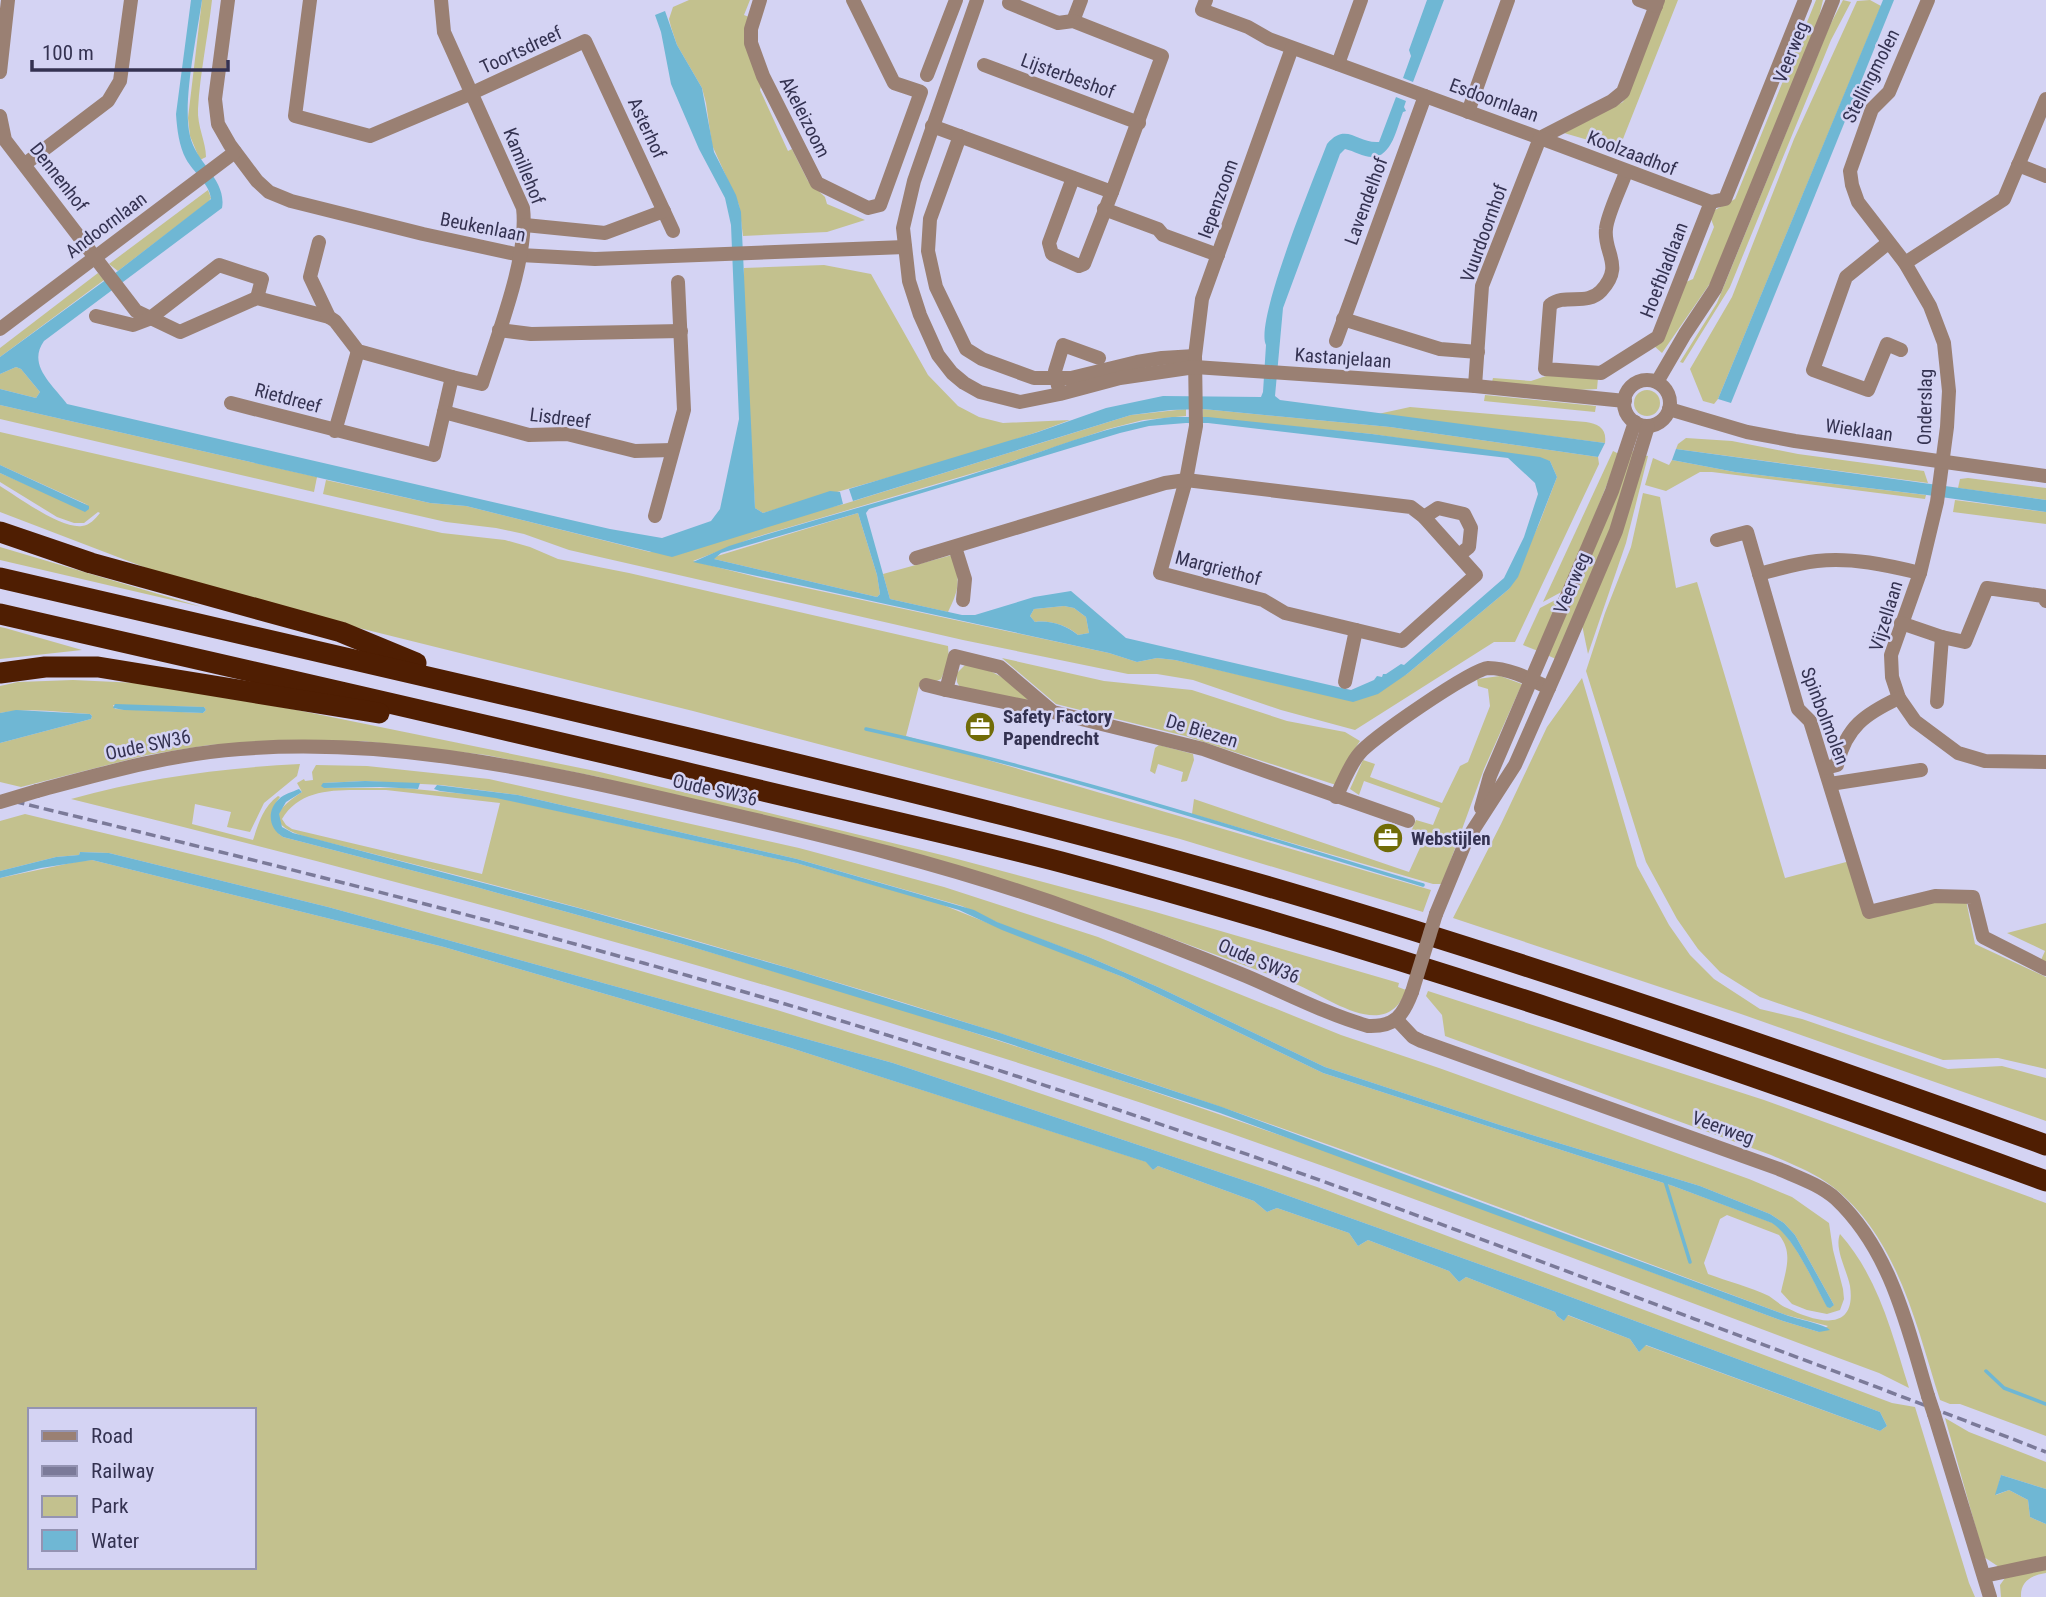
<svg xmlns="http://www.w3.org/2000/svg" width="2046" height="1597" viewBox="0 0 2046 1597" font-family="'Roboto Condensed',sans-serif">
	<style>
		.green { fill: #c3c18e; fill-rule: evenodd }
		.water { fill: #6fb7d4; fill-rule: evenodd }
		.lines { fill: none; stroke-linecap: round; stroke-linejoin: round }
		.stream { stroke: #6fb7d4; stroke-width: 3.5 }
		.minor { stroke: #9a8073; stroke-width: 14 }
		.tertiary { stroke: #9a8073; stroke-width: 14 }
		.motorway { stroke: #4f1e02; stroke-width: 21 }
		.rail { stroke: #7b7a99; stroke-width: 3.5; stroke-dasharray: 10 5; stroke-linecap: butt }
		.tertiary-bridge { stroke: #9a8073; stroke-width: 14 }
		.labels { text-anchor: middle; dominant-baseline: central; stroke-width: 5; stroke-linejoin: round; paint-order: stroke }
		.street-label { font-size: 19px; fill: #343251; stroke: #d4d3f3 }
		.poi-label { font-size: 19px; font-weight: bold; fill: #343251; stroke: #d4d3f3; text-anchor: start }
	</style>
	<rect width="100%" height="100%" fill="#d4d3f3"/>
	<!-- green -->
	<g class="green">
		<path d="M202,0H212C208,36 200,73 198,109C197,126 206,142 206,157L200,160L190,136L188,118Z"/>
		<polygon points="689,0 750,0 744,15 749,17 762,83 760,90 788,151 792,149 808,181 825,197 827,204 865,220 827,232 743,236 739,205 712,145 706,103 702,88 677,45 671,27 669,19 673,7"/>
		<polygon points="1664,0 1678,0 1619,149 1564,133 1623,102"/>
		<polygon points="1816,0 1823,0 1818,21 1711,282 1662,353 1653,345 1686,282 1693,279 1714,227 1711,219 1715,210 1735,199"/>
		<polygon points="1843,0 1851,2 1831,40 1730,287 1683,363 1680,362 1717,303 1829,27"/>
		<polygon points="1870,0 1881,6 1718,399 1714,404 1703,401 1690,369 1732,297 1794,139 1857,1"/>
		<polygon points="208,190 211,198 208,202 118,271 109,264"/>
		<path d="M824,265L871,274L928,375L958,406L979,417L1003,423L1070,420C970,458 865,483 763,513L755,508L743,293L744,268Z"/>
		<polygon points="98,273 104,280 0,357 0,348"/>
		<polygon points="16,367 21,369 40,392 36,398 0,389 0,374"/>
		<polygon points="1549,375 1598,378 1597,389 1576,390 1492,382 1493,378 1531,381"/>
		<circle cx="1647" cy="403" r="13"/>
		<polygon points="1485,395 1596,406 1595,412 1484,401"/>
		<polygon points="0,405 317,477 314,492 0,419"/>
		<path d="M1410,407L1586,422C1598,424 1607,428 1605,443L1378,414Z"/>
		<polygon points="1186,409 1186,416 1143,420 1108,429 1004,464 753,538 693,561 760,578 1109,653 1137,662 1157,658 1175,660 1353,701 1407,674 1509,589 1539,524 1557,477 1550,461 1372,434 1203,418 1203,409 1390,427 1598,457 1599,464 1515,642 1494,642 1355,730 1281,710 1193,680 1157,674 1128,674 963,640 569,550 524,534 496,528 446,522 323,494 326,480 430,503 466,506 650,552 844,504 1131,415"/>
		<path d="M0,432L442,533L505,540L530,547L558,559L629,573L948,646L949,660L941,679L932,683L920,682L906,736L1431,890L1423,912L1180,839L693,711L323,619L170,577L0,512V486C18,497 61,529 82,526C90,525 95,519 100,513L98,512L84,523H74L57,517L0,482V473L39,490L88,505L0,465Z"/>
		<polygon points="1686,438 1732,441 1798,454 1924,471 1928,483 1676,449 1678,444"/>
		<polygon points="1613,451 1619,454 1565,590 1543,602"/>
		<polygon points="1630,451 1636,452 1611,526 1558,660 1547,655"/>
		<polygon points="1642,455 1648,456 1626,543 1588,654 1581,620"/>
		<polygon points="1653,458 1669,465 1672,460 1735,472 1926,495 1925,499 1712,472 1700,472 1666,491 1645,485"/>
		<polygon points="1968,478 2046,488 2046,500 1958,488 1960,479"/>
		<polygon points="1643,493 1660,497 1676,588 1697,582 1785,878 1850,861 1865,916 1939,899 1966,900 1975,944 2046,977 2046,1069 1998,1058 1943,1060 1760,997 1720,972 1698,949 1677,919 1646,862 1586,671 1605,613 1631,547"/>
		<polygon points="1955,500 2046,512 2046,524 1953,512"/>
		<polygon points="858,513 877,575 880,594 877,597 714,559 714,557"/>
		<polygon points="0,547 202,607 0,560"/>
		<path d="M952,555C961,581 959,589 948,612L890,599L883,574Z"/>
		<polygon points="1563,596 1538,651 1523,645 1540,608"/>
		<path d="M1064,606L1074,608L1086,617L1089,633L1078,635C1067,625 1049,620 1035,622L1030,616L1034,609Z"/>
		<polygon points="0,627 5,628 82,650 0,659"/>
		<polygon points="1002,658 1104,681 1192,690 1287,721 1345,732 1360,741 1344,765 1336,785 1185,736 1056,704"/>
		<path d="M965,665C996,670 1003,677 1027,697V702C1013,700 964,696 958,684C956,681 957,676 957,673Z"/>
		<polygon points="1500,676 1522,684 1484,769 1442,884 1433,884 1192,814 1194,799 1409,872 1424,839 1410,834 1416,820 1433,825 1440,808 1364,781 1359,795 1350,789 1363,760 1375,764 1370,777 1442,803 1460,766 1468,762 1490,706 1488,689 1478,686 1477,679"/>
		<polygon points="1582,678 1637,866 1669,925 1690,955 1714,979 1760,1009 1802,1019 1948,1069 2002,1066 2046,1078 2046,1121 1741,1014 1453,918 1501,824 1547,727"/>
		<path d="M73,680L138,683L292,709L600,772L946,856L1152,911L1399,983L1398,987L1406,990C1387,1043 1329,998 1298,985L1116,918L599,777L486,755L362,741H291L209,745L147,755L21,787L0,782V743L91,719L92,716L90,714C60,712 30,707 0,713V686L18,682ZM113,705L204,707L206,710L203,713L115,709Z"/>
		<polygon points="1159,745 1193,754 1194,760 1187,781 1181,782 1183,772 1158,764 1155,774 1150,771 1155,748"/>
		<path d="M300,764L297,776L264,803L250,832L227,827L231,812L195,804L192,824L253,840C259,822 263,807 278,796L280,797L275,804L279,834L283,837L476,887L679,943L894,1007L1108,1076L1329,1152L1783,1321L1819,1332L1828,1326L1786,1315C1598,1245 1411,1172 1221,1107C921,1003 615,913 306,837C269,825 270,813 302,792L297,783L304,779L305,781L313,780L312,772L316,765L367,766L489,779L799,848L944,887L1098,937L1341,1035L1439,1068L1749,1179L1792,1197L1829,1223L1833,1250L1843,1289L1844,1299L1840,1310L1827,1314L1807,1310L1792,1304L1781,1292C1785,1272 1794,1253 1779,1235L1727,1215L1720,1219L1704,1263L1708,1274C1727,1281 1750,1287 1769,1296C1775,1300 1780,1305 1787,1308C1815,1322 1857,1334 1850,1286C1847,1270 1834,1249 1840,1234C1879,1278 1892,1334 1909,1388L1879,1373C1620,1277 1362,1175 1099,1089C760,978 417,884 71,799C146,778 222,768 300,764ZM365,781L441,785L518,795L797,859L962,906L1005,926L1089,957L1158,987L1325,1067L1503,1126L1700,1186L1770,1214L1784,1223L1795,1235L1834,1305L1827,1306C1813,1282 1795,1238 1773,1223L1673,1186L1323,1073L1123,977L938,903L796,863L496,797L404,788H324L323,783ZM386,790L500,803L482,874L292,829L286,825L282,819C303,783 349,791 386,790Z"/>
		<path d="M25,814L373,898L571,951L777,1010L986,1075L1317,1187L1892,1403L1915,1407L1969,1583L1975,1597H0V878L80,861L92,860L444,947L791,1048L1147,1162L1153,1170L1158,1166L1254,1201L1267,1212L1277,1208L1349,1233L1358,1246L1368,1240L1449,1271L1459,1282L1466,1277L1555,1312L1557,1316L1564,1321L1567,1315L1630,1339L1639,1352L1645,1345L1880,1431L1887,1426L1880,1412L1560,1293L1261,1186L893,1063L328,907L109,853L80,852L79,855L56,857L0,871V821ZM30,1410H254V1567H30Z"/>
		<polygon points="2046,923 2046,963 2041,960 2045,951 2007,933"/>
		<path d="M1428,991L1764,1100L2046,1203V1436L1960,1404H1950L1940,1400C1916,1325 1898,1238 1833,1187C1815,1173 1792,1164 1771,1155L1445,1036L1442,1015L1426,996Z"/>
		<polygon points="1945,1418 1969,1432 2046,1462 2046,1489 2001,1475 1996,1495 2009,1490 2028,1500 2030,1517 2046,1524 2046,1559 1999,1567 1984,1557"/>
		<path d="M2046,1568V1573C2032,1575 2020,1581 2021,1597H2001L2000,1585L2005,1578Z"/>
	</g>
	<!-- water -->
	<g class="water">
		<path d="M191,0H202C197,35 182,103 190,136C196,163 227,180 222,208L44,341C27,365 52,384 67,404L610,529L662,538L711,521L720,509L739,419L731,225L725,198L699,149L671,84L661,32L655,15L665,11L677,45L702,88L714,152L736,195L741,212L755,508L763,513L830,491L840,492L843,504L672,557L466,506L430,503L0,405V389L36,398L40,392L21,369L16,367L0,374V357L118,271L211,199C210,184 193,172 186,159C179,146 177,129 176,114Z"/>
		<polygon points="1427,0 1444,0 1413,82 1403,78 1411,56 1409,50"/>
		<polygon points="1883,0 1894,0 1731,403 1718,399"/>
		<path d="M1396,97L1406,101L1404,107L1406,111L1403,112C1397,127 1392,157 1372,157C1363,157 1354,151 1345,149L1340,154L1283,308L1275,396L1280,400L1605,443L1598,457L1390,427L1203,409L1171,410L1131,415L853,501L849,489L1038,432L1106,408L1163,396L1261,397L1263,392L1266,345C1254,321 1315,176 1327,144C1346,121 1358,144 1379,142Z"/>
		<path d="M1172,417H1208L1372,434L1540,457L1550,461L1557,477L1518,577L1509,589L1407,674L1378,694L1353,702L1175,660L1157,658L1137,662L1109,653L693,562L729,546C820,517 913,494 1004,464C1060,446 1113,423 1172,417ZM1186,423H1208L1508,458L1535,483L1538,494L1524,537L1504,578L1404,665L1401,664L1386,674H1383L1382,677L1377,676L1374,680L1351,690L1126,638L1071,591L1034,597L975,615H962L890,599L866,513L869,509L1120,433L1149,426ZM858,513L877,575L880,594L877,597L714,559L721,553ZM1064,606L1074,608L1086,617L1089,633L1078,635C1066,625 1050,620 1035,622L1030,616L1034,609Z"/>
		<polygon points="1676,449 2046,500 2046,512 1927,495 1735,472 1672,460"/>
		<polygon points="0,465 89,506 89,509 85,512 0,473"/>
		<polygon points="115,704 204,707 206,710 203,713 124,710 113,708"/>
		<polygon points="16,710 90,714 92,716 91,719 0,743 0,713"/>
		<polygon points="365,781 420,783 418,789 380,787 324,788 321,786 323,783"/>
		<path d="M437,785L518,795L797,859L974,910L997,922L1089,957L1158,987L1325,1067L1503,1126L1700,1186L1770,1214L1784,1223L1795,1235L1834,1305L1830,1308L1827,1307C1813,1282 1795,1238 1772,1223L1673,1186L1323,1073L1123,977L1002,930L959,910L796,863L496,798L440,791L434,789Z"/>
		<path d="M299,789L302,792L286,802L279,814L282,827L293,833L582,909L792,969L1000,1033L1222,1107L1786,1315C1796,1319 1825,1324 1830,1330L1819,1332L1783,1321L1220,1113L998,1040L679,943L476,887L283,837C269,829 266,811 279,799C284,794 292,792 299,789Z"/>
		<polygon points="80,852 109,853 328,907 893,1063 1261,1186 1560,1293 1880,1412 1887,1426 1880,1431 1646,1345 1639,1352 1630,1339 1568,1315 1564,1321 1557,1316 1555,1312 1466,1277 1459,1282 1449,1271 1368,1240 1358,1246 1349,1233 1277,1208 1267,1212 1254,1201 1158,1166 1153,1170 1146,1162 791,1048 444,947 92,860 41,868 0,878 0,871 56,857 79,855"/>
		<polygon points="2001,1475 2046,1489 2046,1524 2030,1517 2028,1500 2009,1490 1995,1495"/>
	</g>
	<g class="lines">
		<!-- stream -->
		<g class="stream">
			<path d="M866,729C1054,770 1239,830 1423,885"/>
			<polyline points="1665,1181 1690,1262"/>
			<polyline points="1986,1371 2004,1388 2046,1404"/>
		</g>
		<!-- minor -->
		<g class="minor">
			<polyline points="228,0 215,99 218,124 230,145 257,181 269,192 291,201 423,234 520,255 595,259 905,247"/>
			<polyline points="310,0 295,116 370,136 472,93 585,41 673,231"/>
			<path d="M441,0L444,32L523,208C529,257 497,336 482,384L452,377L444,412"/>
			<polyline points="760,0 751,29 751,43 763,76 817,183 868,208 880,205 921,92 894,83 853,0"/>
			<polyline points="1206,0 1202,10 1248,27 1269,39 1540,138 1612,101 1623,92 1658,0"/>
			<polyline points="1639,0 1656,6"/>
			<polyline points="1928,0 1889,92 1872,109 1850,171 1852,185 1858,202 1905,263 1930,306 1944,343 1949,391 1947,427 1937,502 1920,573 1891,655 1892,677 1899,698 1915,721 1958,753 1985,761 2046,762"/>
			<polyline points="1073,21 1081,0"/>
			<polyline points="1338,64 1361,0"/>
			<polyline points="984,65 1139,123"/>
			<polyline points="0,72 8,0"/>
			<polyline points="927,75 956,0"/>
			<polyline points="1468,112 1508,0"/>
			<polyline points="0,116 5,140 136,311 180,332 257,298 329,317"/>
			<polyline points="932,126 1112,192 1162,56 1073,21 1058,23 1009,3"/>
			<polyline points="960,136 930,219 928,251 936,287 966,349 982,359 1034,378 1071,378 1137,362 1162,358 1195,356"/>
			<polyline points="25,164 108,101 120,81 131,0"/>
			<polyline points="2018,165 2046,176"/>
			<path d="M1626,172C1621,187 1607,215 1606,229C1603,253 1625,265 1601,291C1587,306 1565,293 1550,305L1545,369L1601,373L1658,337L1711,202"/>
			<polyline points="1073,178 1049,243 1052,254 1079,266 1084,264 1112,192"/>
			<polyline points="1711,202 1725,199 1805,0"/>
			<polyline points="1104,209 1158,229 1163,235 1218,255"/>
			<polyline points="525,225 605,233 664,211"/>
			<polyline points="319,242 310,277 329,317 335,321 358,351 452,377"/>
			<polyline points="1888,243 1846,277 1813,370 1868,390 1887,344 1901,350"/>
			<polyline points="1905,263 2004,199 2046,99"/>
			<polyline points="96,316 133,325 149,319 219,265 262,279 257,298"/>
			<polyline points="1343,319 1440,349 1478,352"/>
			<polyline points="0,329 235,152"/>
			<polyline points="499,330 531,334 681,331"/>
			<polyline points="1336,341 1425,96"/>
			<polyline points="1058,386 1055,371 1063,345 1099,358"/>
			<polyline points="1475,386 1482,286 1540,138 1711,202"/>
			<polyline points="231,403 434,455 444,412 529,435 567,434 635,451 672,450"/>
			<polyline points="335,431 358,351"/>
			<polygon points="1186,480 1411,507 1424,517 1476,575 1402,641 1285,613 1263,600 1160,573"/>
			<polyline points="655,516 684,410 678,282"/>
			<polyline points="1424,517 1438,508 1464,514 1471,528 1469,547 1459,555"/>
			<polyline points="1717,540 1747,532 1798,709 1810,721 1869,912 1935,896 1973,897 1983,937 2046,969"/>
			<polyline points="955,547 965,579 963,600"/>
			<polyline points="916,558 1165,483 1186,480 1196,426 1195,356 1202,299 1292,48"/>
			<path d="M1759,574C1778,569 1798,563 1817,561C1851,557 1887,565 1920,573"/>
			<polyline points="1901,623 1942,637 1965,642 1987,588 2043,596 2046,601"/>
			<polyline points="1345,682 1356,630"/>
			<polyline points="926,685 946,690"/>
			<polyline points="1937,702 1942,637"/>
			<polyline points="1053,712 1000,667 955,656 946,690 1053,712 1203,749 1408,821"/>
			<path d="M1825,768L1837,765C1846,727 1865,714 1899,698"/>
			<polyline points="1830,784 1921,770"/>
			<path d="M1336,797C1343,783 1349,766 1359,754C1370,739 1472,669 1488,668C1509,668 1530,679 1549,688"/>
			<polyline points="1984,1576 2046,1563"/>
		</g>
		<!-- tertiary -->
		<g class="tertiary">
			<polyline points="977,0 914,181 903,228 909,281 920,315 938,355 952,373 964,383 980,392 1020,402 1060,394 1120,378 1195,367 1475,386 1625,401"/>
			<circle cx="1647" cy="403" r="23"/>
			<polyline points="1657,382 1685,334 1715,289 1833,0"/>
			<polyline points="1669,409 1747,432 1795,441 2046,476"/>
			<path d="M37,791C104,773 170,754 240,749C393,737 543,771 691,805C824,835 957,867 1085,914C1139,933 1193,954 1246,976C1286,993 1326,1014 1368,1026C1395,1027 1403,1016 1412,992"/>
			<polyline points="1481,808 1490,776 1612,491 1635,422"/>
			<polyline points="1436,914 1466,841 1515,765 1560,663 1616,531 1648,426"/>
			<path d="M1396,1019L1413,1037L1421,1041L1779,1169C1797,1177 1821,1185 1836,1199C1891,1251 1907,1326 1928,1396"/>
			<polyline points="1934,1414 1990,1597"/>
		</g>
		<!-- motorway -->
		<g class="motorway">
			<polyline points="0,532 91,563 341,632 416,663"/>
			<path d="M0,578C233,631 465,685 697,740C901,789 1105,838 1307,898C1556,972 1802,1057 2046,1145"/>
			<path d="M0,614C253,672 507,729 759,790C860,814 961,836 1061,862C1394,951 1722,1063 2046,1181"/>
			<polyline points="0,673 45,667 98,667 379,713"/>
		</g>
		<!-- rail -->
		<path class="rail" d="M0,798C298,870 595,944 887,1035C1114,1105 1338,1185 1561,1269C1723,1330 1885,1389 2046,1452"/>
		<!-- tertiary-bridge -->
		<g class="tertiary-bridge">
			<polyline points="0,802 37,791"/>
			<polyline points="1412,992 1436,914"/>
			<polyline points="1928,1396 1934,1414"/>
		</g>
	</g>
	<!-- icons -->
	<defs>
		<g id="office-disc" transform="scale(1.575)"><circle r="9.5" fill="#716c08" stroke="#d4d3f3"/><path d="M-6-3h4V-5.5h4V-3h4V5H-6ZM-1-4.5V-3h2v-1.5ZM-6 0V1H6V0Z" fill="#fff"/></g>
	</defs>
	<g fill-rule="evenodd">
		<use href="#office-disc" x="980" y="727"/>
		<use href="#office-disc" x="1388" y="838"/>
	</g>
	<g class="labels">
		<!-- street labels -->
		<g class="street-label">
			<text transform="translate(521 50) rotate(-25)">Toortsdreef</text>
			<text transform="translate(1791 52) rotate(-68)">Veerweg</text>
			<text transform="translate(1068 76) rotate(20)">Lijsterbeshof</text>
			<text transform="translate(1871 76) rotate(-63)">Stellingmolen</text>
			<text transform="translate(1494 100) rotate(20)">Esdoornlaan</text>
			<text transform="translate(805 117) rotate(63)">Akeleizoom</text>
			<text transform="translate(647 128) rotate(65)">Asterhof</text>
			<text transform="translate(1632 153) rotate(21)">Koolzaadhof</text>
			<text transform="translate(524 166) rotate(68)">Kamillehof</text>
			<text transform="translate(59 177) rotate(52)">Dennenhof</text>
			<text transform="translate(1218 199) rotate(-70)">Iepenzoom</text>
			<text transform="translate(1366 201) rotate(-70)">Lavendelhof</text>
			<text transform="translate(106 225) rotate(-37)">Andoornlaan</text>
			<text transform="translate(483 227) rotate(11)">Beukenlaan</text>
			<text transform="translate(1484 233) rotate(-70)">Vuurdoornhof</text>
			<text transform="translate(1664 270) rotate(-69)">Hoefbladlaan</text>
			<text transform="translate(1343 358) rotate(4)">Kastanjelaan</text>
			<text transform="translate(288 398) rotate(15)">Rietdreef</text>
			<text transform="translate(1925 407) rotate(-89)">Onderslag</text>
			<text transform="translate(560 418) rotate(7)">Lisdreef</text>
			<text transform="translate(1859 430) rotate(8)">Wieklaan</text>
			<text transform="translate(1218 568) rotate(15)">Margriethof</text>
			<text transform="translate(1572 583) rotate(-67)">Veerweg</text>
			<text transform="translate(1886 616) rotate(-73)">Vijzellaan</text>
			<text transform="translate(1825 716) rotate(69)">Spinbolmolen</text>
			<text transform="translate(1202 731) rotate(17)">De Biezen</text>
			<text transform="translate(148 745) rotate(-12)">Oude SW36</text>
			<text transform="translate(715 790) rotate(13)">Oude SW36</text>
			<text transform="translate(1259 961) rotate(23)">Oude SW36</text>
			<text transform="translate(1723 1128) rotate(20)">Veerweg</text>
		</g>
		<!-- poi labels -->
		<g class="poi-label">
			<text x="1003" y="716">Safety Factory<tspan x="1003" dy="22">Papendrecht</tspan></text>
			<text x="1411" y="838">Webstijlen</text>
		</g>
	</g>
	<!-- legend -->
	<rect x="28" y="1408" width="228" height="161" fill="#d4d3f3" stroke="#9493b2" stroke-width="2"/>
	<rect x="42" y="1431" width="35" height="10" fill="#9a8073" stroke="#9493b2" stroke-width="2"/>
	<text x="91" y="1443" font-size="21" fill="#343251">Road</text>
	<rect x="42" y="1466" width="35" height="10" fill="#7b7a99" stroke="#9493b2" stroke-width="2"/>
	<text x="91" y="1478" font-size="21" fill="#343251">Railway</text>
	<rect x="42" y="1496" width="35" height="21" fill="#c3c18e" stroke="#9493b2" stroke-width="2"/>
	<text x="91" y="1513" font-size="21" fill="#343251">Park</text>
	<rect x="42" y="1530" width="35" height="21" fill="#6fb7d4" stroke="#9493b2" stroke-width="2"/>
	<text x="91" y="1548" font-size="21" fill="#343251">Water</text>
	<!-- scale -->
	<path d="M32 60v10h196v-10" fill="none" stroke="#343251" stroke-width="3.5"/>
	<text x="42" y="60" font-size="21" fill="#343251" stroke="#d4d3f3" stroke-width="5" paint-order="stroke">100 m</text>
</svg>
